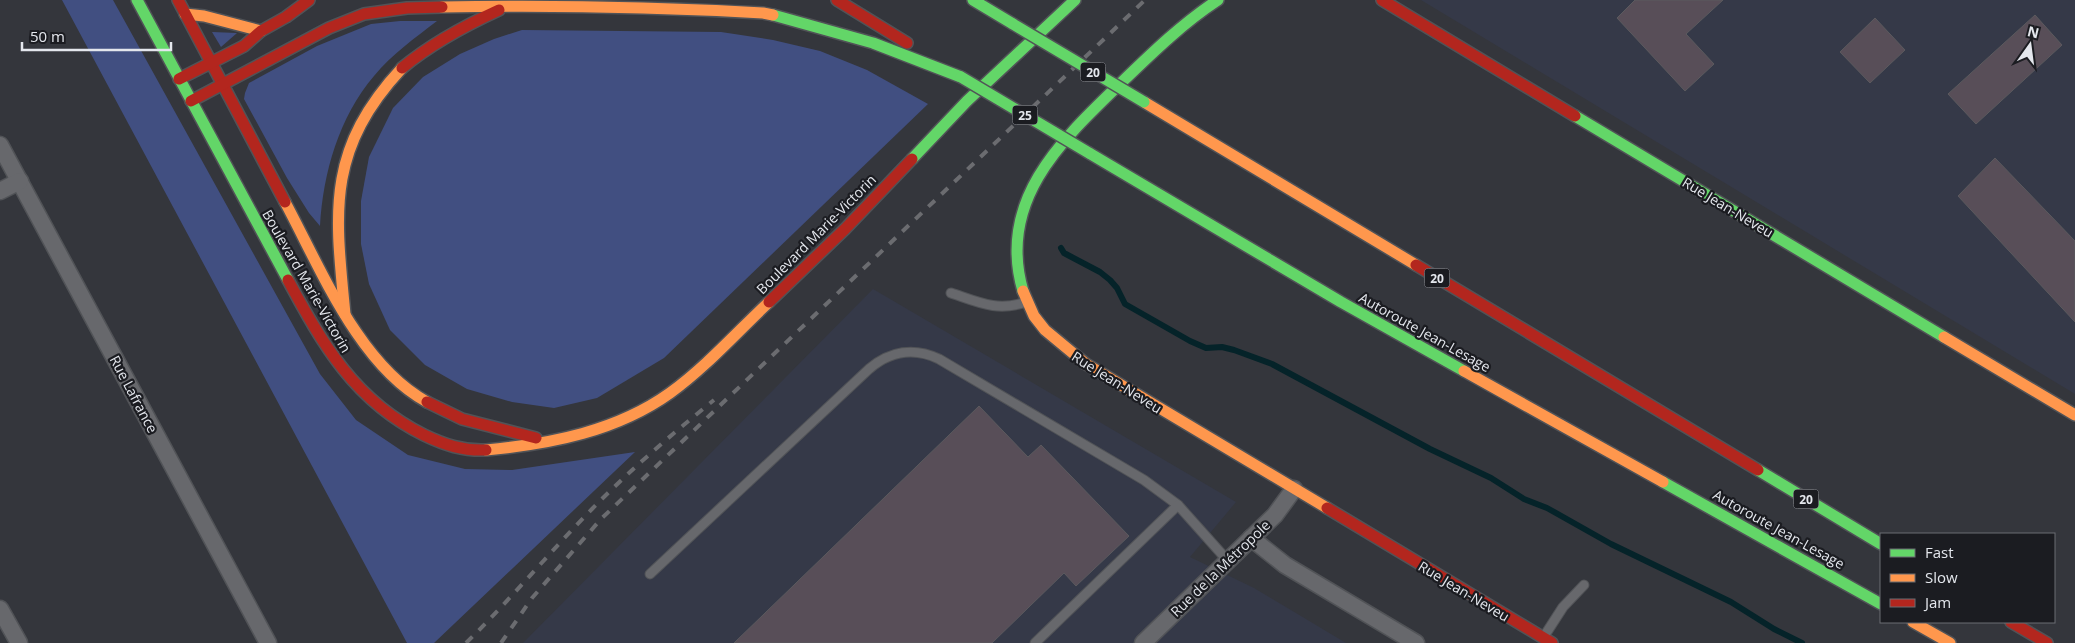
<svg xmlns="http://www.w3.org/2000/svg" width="2075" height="643" viewBox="0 0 2075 643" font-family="'Open Sans',sans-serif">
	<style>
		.built { fill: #353948 }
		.green { fill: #414f81 }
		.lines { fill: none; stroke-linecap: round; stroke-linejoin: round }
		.stream { stroke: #052329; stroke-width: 6 }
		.building { fill: #584e58; stroke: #5b5a5e }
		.lane-casing { stroke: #515357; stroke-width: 11 }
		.street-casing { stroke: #515357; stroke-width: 19 }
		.fast-casing { stroke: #515357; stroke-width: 14 }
		.slow-casing { stroke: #515357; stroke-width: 14 }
		.jam-casing { stroke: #515357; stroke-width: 14 }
		.lane { stroke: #67686c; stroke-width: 9 }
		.street { stroke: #67686c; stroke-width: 16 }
		.fast { stroke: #63d668; stroke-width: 11 }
		.slow { stroke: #ff974d; stroke-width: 11 }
		.jam { stroke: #b3261e; stroke-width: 11 }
		.rail { stroke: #6b6c70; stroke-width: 4; stroke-dasharray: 9 9; stroke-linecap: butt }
		.fast-bridge-casing { stroke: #515357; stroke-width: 14; stroke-linecap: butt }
		.fast-bridge { stroke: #63d668; stroke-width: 11 }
		.labels { text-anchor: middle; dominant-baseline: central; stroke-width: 4.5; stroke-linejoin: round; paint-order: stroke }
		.shield { fill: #1b1c21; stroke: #a8aab0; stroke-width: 1 }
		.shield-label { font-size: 12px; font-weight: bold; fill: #e4e7ed }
		.street-label { font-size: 14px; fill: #e4e7ed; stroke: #1b1c21 }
	</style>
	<rect width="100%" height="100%" fill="#34363c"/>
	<!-- built -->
	<g class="built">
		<polygon points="1421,0 2075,0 2075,394"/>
		<polygon points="873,289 1236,502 1190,557 1254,588 1346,643 523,643"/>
	</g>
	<!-- green -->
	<g class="green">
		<polygon points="62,0 113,0 320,374 356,420 408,455 465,469 512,470 635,452 434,643 407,643"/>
		<path d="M400,21H437C415,38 392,54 374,76C339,117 323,173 320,226L309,213L287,178L244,99L245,93L249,83L317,46L371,24Z"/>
		<polygon points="522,30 721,32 773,40 820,51 867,70 928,104 664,358 597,398 554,408 512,402 467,389 425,365 390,330 369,284 361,244 361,201 369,157 393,108 423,77 460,54 494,39"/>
		<polygon points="212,32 237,33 221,47"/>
	</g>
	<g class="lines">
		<!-- stream -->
		<polyline class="stream" points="1061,248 1064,253 1100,272 1110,280 1117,288 1125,304 1190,341 1206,348 1222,347 1234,350 1272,364 1430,449 1491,478 1524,499 1547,508 1611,544 1731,602 1774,629 1802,643"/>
	</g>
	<!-- building -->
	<g class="building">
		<polygon points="1635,0 1723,0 1686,34 1714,64 1685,91 1617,18"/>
		<polygon points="2035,15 2062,45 1976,124 1948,94"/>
		<polygon points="1875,18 1905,50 1870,83 1840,52"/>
		<polygon points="1995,158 2075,241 2075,322 1958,196"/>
		<polygon points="979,406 1028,457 1041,445 1129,536 1076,586 1064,573 992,643 734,643"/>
	</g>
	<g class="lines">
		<!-- lane casing -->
		<g class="lane-casing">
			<g id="lane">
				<path d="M951,293C978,302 997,312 1026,302"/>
				<path d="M650,574L869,369C890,351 914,347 939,359L1144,480L1178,505"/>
				<polyline points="1543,638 1563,607 1584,585"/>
				<polyline points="1035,643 1178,505 1228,561"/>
			</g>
		</g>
		<!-- street casing -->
		<g class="street-casing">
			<g id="street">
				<polyline points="0,145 268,643"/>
				<polyline points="0,191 20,181"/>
				<polyline points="1251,538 1285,565 1416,643"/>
				<polyline points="0,609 19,643"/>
				<polyline points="1143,643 1275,515 1294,489"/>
			</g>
		</g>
		<!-- fast casing -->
		<g class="fast-casing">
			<g id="fast">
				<polyline points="137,0 288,280"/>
				<polyline points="973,0 1013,24"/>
				<polyline points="773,15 873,43 961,77"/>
				<polyline points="1575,116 1944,337"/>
				<polyline points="1089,153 1341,302 1464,371"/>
				<polyline points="912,159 967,101 1075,0"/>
				<path d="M1023,291C996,199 1064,138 1123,81C1153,52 1183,23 1218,0"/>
				<polyline points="1758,470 1881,544"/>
				<polyline points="1663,482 1881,604"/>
			</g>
		</g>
		<!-- slow casing -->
		<g class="slow-casing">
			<g id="slow">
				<path d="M442,7C549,5 656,7 763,13L773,15"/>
				<polyline points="185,14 204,16 261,31"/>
				<polyline points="1144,102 1416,265"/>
				<path d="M285,202C321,269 359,365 427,402"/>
				<polyline points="1023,291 1034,316 1045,330 1086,364 1327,508"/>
				<path d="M345,314C335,211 326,150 402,68"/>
				<polyline points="1944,337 2075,415"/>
				<polyline points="1464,371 1663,482"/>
				<path d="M486,450C551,444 617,431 670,393C706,367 737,332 769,302"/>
				<polyline points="1913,622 1950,643"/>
			</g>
		</g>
		<!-- jam casing -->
		<g class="jam-casing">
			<g id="jam">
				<polyline points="178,0 285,202"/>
				<polyline points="837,0 907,43"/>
				<polyline points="1382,0 1575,116"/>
				<path d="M402,68C432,43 464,26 499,10"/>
				<polyline points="179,79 244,46 261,31 286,17 309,0"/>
				<polyline points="191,101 329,28 364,14 407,8 442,7"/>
				<polyline points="1416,265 1758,470"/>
				<path d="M288,280C323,345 355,401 424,435C445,445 463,451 486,450"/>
				<polyline points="769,302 845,229 912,159"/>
				<polyline points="427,402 462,419 536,438"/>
				<polyline points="1327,508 1552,643"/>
				<polyline points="2011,622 2047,643"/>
			</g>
		</g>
		<!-- lane -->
		<use href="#lane" class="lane"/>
		<!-- street -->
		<use href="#street" class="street"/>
		<!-- fast -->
		<use href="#fast" class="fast"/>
		<!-- slow -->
		<use href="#slow" class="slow"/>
		<!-- jam -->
		<use href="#jam" class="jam"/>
		<!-- rail -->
		<g class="rail">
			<path d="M466,643C510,600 549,553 592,509C630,470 672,434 714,400"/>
			<polyline points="501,643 532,598 601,519 1145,0"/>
		</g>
		<!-- fast-bridge casing -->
		<g class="fast-bridge-casing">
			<g id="fast-bridge">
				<polyline points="1013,24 1144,102"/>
				<polyline points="961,77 1089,153"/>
			</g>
		</g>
		<!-- fast-bridge -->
		<use href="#fast-bridge" class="fast-bridge"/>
	</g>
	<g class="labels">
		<!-- shield labels -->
		<g class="shield">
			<rect x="1080.5" y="62.5" width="25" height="19" rx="4"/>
			<rect x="1012.5" y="105.5" width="25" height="19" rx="4"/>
			<rect x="1424.5" y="268.5" width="25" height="19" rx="4"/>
			<rect x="1793.5" y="489.5" width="25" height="19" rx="4"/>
		</g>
		<g class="shield-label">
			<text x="1093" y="72">20</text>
			<text x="1025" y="115">25</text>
			<text x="1437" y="278">20</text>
			<text x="1806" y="499">20</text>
		</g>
		<!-- street labels -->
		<g class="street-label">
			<text transform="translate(1728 207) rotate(31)">Rue Jean-Neveu</text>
			<text transform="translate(816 234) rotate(-45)">Boulevard Marie-Victorin</text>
			<text transform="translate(307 281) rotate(60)">Boulevard Marie-Victorin</text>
			<text transform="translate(1425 332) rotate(29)">Autoroute Jean-Lesage</text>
			<text transform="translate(1117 382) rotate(32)">Rue Jean-Neveu</text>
			<text transform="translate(134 394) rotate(62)">Rue Lafrance</text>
			<text transform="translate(1779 529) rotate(29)">Autoroute Jean-Lesage</text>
			<text transform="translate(1220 568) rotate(-44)">Rue de la Métropole</text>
			<text transform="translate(1464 591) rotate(31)">Rue Jean-Neveu</text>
		</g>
	</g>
	<!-- legend -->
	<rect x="1880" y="533" width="175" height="90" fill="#1b1c21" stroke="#6b6d73"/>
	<rect x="1890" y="549" width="25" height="8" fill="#63d668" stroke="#6b6d73"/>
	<text x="1925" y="558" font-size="15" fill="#e4e7ed">Fast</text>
	<rect x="1890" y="574" width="25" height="8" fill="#ff974d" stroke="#6b6d73"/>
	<text x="1925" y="583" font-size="15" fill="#e4e7ed">Slow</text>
	<rect x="1890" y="599" width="25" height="8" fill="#b3261e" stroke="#6b6d73"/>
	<text x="1925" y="608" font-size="15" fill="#e4e7ed">Jam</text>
	<!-- north arrow -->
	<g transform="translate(2030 45) rotate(14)" stroke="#1b1c21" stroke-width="4" paint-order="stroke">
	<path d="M0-4L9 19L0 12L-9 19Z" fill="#e4e7ed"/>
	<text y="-8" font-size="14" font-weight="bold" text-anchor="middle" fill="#e4e7ed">N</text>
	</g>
	<!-- scale -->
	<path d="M22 42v8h149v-8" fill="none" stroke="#e4e7ed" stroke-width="2.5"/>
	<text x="30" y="42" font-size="15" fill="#e4e7ed" stroke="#1b1c21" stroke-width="4" paint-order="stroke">50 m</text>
</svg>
